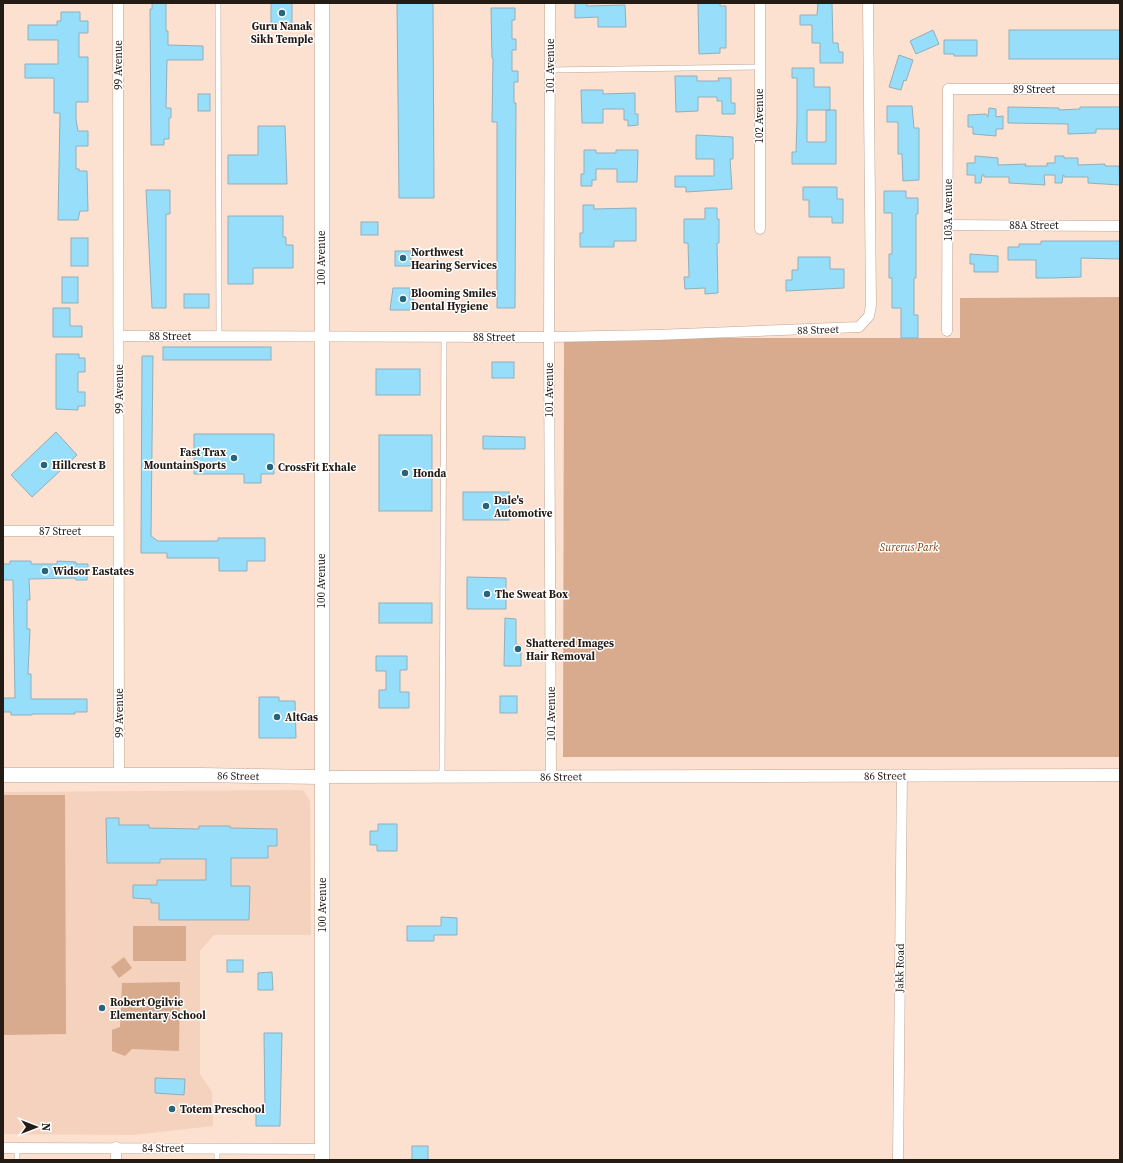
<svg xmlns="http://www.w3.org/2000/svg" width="1123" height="1163" viewBox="0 0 1123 1163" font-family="'Source Serif 4',serif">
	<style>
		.built { fill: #f4d2be }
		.green { fill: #d8aa8e }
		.building { fill: #97defb; stroke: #90afbc }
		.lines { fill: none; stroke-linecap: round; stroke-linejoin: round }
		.service-casing { stroke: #c0a696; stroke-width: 6 }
		.minor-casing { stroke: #c0a696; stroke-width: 11 }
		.tertiary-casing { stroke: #c0a696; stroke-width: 13 }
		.secondary-casing { stroke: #c0a696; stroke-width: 15 }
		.service { stroke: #fff; stroke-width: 5 }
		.minor { stroke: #fff; stroke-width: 10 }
		.tertiary { stroke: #fff; stroke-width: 12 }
		.secondary { stroke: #fff; stroke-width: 14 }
		.poi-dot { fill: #28657c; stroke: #fff; stroke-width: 1.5 }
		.labels { text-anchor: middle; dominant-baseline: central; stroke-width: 3; stroke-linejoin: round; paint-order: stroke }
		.poi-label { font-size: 11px; font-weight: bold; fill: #251b15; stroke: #fff; text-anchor: start }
		.street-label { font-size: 11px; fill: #251b15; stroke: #fff }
		.park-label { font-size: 11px; font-style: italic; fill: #824211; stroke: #fff }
	</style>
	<rect width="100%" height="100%" fill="#fce0d0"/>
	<!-- built -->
	<polygon class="built" points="303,790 310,801 311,935 214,935 200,951 200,1074 212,1092 213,1126 133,1135 3,1134 3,792"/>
	<!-- green -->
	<g class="green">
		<polygon points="1120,297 1120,757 563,757 564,338 960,338 960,298"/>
		<polygon points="3,795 65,795 66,1034 3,1035"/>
		<rect x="133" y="926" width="53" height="35"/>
		<polygon points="124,957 132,968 119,978 111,967"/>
		<polygon points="180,982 179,1051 132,1049 125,1056 112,1051 112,1030 120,1027 122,983"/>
	</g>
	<!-- building -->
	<g class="building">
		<polygon points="152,3 166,3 166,31 168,31 168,45 203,46 203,60 167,60 166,108 171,108 171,118 169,118 169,139 164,139 164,145 151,145 150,9 152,9"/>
		<rect x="271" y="3" width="21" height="20"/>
		<polygon points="397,3 433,3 434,198 399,198"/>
		<polygon points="575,3 587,3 587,6 625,5 626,27 598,27 598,17 575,18"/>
		<polygon points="698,3 720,3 720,6 726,6 726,48 720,48 720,53 699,54"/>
		<polygon points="818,3 832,3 833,43 838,43 839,52 843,52 843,63 820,63 820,43 812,43 812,25 800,25 800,15 817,15"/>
		<polygon points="491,8 515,8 515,20 512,20 512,39 516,39 516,50 512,50 512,71 518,71 518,82 514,82 514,103 516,103 515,308 497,308 497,122 492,122 493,58 492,58"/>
		<polygon points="61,12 80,12 80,21 88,21 88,33 79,33 79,57 88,57 88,102 76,102 76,120 78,131 88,131 88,146 76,146 76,169 79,169 79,171 87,171 88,211 80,211 78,220 58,220 60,113 54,113 54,78 25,78 25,64 58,64 58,40 28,40 28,25 57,25 57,21 61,21"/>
		<polygon points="933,30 939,44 916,54 910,41"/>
		<rect x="1009" y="30" width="111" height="29"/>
		<polygon points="944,40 977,40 977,56 954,56 954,54 944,54"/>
		<polygon points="899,55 913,60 906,81 904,80 901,90 889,87"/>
		<polygon points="792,68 814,68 814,87 830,87 830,110 807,110 807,142 826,142 826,110 836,110 836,164 792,164 792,152 796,152 797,120 797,78 792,78"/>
		<polygon points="675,76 697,76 697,81 719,81 718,78 731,78 731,103 735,103 735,114 722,114 722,101 717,101 717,97 698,97 698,111 676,112"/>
		<polygon points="581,90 603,90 603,94 635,93 635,114 638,114 638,125 628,126 628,120 624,120 624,109 603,109 603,123 582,123"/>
		<rect x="198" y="94" width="12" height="17"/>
		<polygon points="887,106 912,106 914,128 919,128 919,180 903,181 902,154 898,154 898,122 887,122"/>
		<polygon points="1008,107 1059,108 1059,110 1080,109 1080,107 1120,107 1120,129 1096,129 1096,133 1068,134 1068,124 1008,123"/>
		<polygon points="989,108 996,109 996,117 1003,116 1003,129 996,129 996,136 973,134 973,127 968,127 968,115 986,114 988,117"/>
		<polygon points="258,126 285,126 287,184 228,184 228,155 258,155"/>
		<polygon points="696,135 733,137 733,159 730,159 732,189 686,192 686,187 675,187 675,176 714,176 714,159 696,159"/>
		<polygon points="584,150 596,150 596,153 616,153 616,150 638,150 637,182 617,182 617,169 596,169 596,180 592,180 592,186 581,186 581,174 584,174"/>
		<polygon points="975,156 998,158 998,165 1026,164 1025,166 1047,166 1047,163 1055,163 1055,156 1064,156 1064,158 1078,158 1078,165 1105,164 1105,166 1119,166 1120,185 1088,183 1088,177 1064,177 1064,175 1063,175 1062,183 1055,183 1055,175 1044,175 1045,185 1009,183 1009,177 984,177 984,175 982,175 981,183 975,183 975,175 967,175 967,163 975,163"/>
		<polygon points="803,187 837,187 837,199 843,199 843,223 832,223 832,217 809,217 809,200 803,200"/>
		<polygon points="146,190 170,190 170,214 166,214 166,308 152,308"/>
		<polygon points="884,191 906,191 906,198 918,198 918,214 916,214 916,278 914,278 914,315 918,315 918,338 901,338 901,308 892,308 892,278 889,278 889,254 892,254 892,213 884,213"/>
		<polygon points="583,205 594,205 594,209 636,208 636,241 614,241 614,247 580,247 580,233 583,233"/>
		<polygon points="705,208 717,208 717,219 719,219 719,243 717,243 718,293 705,294 705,288 685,289 684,277 689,277 688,243 684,243 684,219 705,219"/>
		<polygon points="228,216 283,216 283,237 286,237 286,245 293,245 293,268 253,268 253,284 228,284"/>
		<rect x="361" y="222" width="17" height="13"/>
		<rect x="71" y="238" width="17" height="28"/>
		<polygon points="1041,241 1120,241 1120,259 1081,258 1081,277 1051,278 1036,278 1036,260 1008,260 1008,247 1019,247 1019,244 1041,244"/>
		<rect x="395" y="251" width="16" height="15"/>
		<polygon points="970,254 998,256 998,272 974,272 974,264 970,264"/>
		<polygon points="798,257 830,257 830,269 844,269 844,288 786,291 786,280 792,280 792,270 798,270"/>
		<rect x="62" y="277" width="16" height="26"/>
		<polygon points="393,288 410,288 410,299 414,299 414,308 410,308 410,310 390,310"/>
		<rect x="184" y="294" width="25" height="14"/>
		<polygon points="53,308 70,308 70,326 82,326 82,337 53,337"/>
		<rect x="163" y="347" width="108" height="13"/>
		<polygon points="56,354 79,354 79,358 85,358 85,372 78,372 78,392 85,392 85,406 78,406 78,410 56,409"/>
		<polygon points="142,356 153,356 151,536 158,541 218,541 218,538 265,538 265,561 247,561 247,571 219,571 219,558 167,558 167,553 141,553"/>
		<rect x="492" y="362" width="22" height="16"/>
		<rect x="376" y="369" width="44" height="26"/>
		<polygon points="56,432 77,455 32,497 11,475"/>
		<polygon points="194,434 274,434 274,474 261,474 261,483 244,483 244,474 194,474"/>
		<rect x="379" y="435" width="53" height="76"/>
		<polygon points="483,436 525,437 525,449 483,449"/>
		<rect x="463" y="492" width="46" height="28"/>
		<polygon points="10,561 31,561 31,564 57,564 57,561 76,562 76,564 88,564 87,580 76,580 75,578 29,579 30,600 27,600 27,629 30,629 28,674 31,674 31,699 87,699 87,712 75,712 75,714 32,714 32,715 11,715 11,712 3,712 3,698 15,698 13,580 3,580 3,564 10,564"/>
		<polygon points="467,577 506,578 506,609 467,609"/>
		<rect x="379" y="603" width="53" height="20"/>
		<polygon points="505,618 516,619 516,644 521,645 521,666 504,666"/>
		<polygon points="376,656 407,656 407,670 400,670 400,692 409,692 409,708 379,708 379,690 386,690 386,671 376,671"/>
		<rect x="500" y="696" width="17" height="17"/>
		<polygon points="259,697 279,697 279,701 295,701 296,738 259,738"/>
		<polygon points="106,818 119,818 119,825 149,825 149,828 199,829 199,826 230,826 230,828 277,829 277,846 268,846 268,858 231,858 231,886 250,886 249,920 159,920 159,903 151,903 151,899 133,898 133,885 157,885 157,880 206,880 206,859 160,859 160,863 107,863"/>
		<polygon points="378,824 397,824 397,851 377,851 377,845 370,845 370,831 378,831"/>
		<polygon points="441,917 457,918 457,935 434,935 434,941 407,941 407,926 441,926"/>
		<rect x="227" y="960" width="16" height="12"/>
		<polygon points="272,972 273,990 258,990 258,973"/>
		<polygon points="264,1033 282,1033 280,1126 256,1126 256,1111 265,1111"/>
		<polygon points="155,1078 185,1079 184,1095 155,1093"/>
		<rect x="412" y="1146" width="16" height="14"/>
	</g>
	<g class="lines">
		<!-- service casing -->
		<g class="service-casing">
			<g id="service">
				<polyline points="218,3 219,336"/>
				<polyline points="550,70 759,67"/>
				<polyline points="442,776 444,337"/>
				<polyline points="217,1148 217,1160"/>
				<polyline points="17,1160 17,1148"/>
			</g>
		</g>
		<!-- minor casing -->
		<g class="minor-casing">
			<g id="minor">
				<polyline points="118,3 119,775"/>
				<polyline points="550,3 549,345 551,776"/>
				<polyline points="760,3 760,229"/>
				<polyline points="949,225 1120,226"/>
				<polyline points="947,331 948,89 1120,89"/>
				<polyline points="119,336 549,337 656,335 859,327 869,316 871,305 868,3"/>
				<polyline points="3,531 118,531"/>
				<polyline points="116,1147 116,1160"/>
				<polyline points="3,1148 322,1149"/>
				<polyline points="898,1160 902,775"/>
			</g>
		</g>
		<!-- tertiary casing -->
		<g class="tertiary-casing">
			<g id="tertiary">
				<path id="s1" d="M322,777L1120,775"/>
			</g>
		</g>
		<!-- secondary casing -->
		<g class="secondary-casing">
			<g id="secondary">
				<polyline points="322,3 322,1160"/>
				<path id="s2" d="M3,775H201L322,777"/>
			</g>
		</g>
		<!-- service -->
		<use href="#service" class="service"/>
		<!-- minor -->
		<use href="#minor" class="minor"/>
		<!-- tertiary -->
		<use href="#tertiary" class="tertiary"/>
		<!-- secondary -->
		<use href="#secondary" class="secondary"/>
	</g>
	<!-- markers -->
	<g class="poi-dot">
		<circle cx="282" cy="13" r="4"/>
		<circle cx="403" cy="258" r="4"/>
		<circle cx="403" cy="299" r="4"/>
		<circle cx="234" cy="458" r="4"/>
		<circle cx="44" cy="465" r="4"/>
		<circle cx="270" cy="467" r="4"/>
		<circle cx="405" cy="473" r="4"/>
		<circle cx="486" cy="506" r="4"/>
		<circle cx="45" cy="571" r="4"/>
		<circle cx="487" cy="594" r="4"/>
		<circle cx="518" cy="649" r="4"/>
		<circle cx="277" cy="717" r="4"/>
		<circle cx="102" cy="1008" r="4"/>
		<circle cx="172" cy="1109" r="4"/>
	</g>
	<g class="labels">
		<!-- poi labels -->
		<g class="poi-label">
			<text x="282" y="26" text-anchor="middle">Guru Nanak<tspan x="282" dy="13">Sikh Temple</tspan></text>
			<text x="411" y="252">Northwest<tspan x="411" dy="13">Hearing Services</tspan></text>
			<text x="411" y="293">Blooming Smiles<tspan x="411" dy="13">Dental Hygiene</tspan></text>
			<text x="226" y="452" text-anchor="end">Fast Trax<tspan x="226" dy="13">MountainSports</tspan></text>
			<text x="52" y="465">Hillcrest B</text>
			<text x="278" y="467">CrossFit Exhale</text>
			<text x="413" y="473">Honda</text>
			<text x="494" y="500">Dale's<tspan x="494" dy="13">Automotive</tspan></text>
			<text x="53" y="571">Widsor Eastates</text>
			<text x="495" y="594">The Sweat Box</text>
			<text x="526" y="643">Shattered Images<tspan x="526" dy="13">Hair Removal</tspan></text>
			<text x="285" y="717">AltGas</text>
			<text x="110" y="1002">Robert Ogilvie<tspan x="110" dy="13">Elementary School</tspan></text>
			<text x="180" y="1109">Totem Preschool</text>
		</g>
		<!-- street labels -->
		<g class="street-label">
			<text transform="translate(118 65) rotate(-90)">99 Avenue</text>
			<text transform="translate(550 66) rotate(-90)">101 Avenue</text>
			<text x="1034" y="89">89 Street</text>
			<text transform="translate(759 116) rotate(-90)">102 Avenue</text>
			<text transform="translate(948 210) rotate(-90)">103A Avenue</text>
			<text x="1034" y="225">88A Street</text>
			<text transform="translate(321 258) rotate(-90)">100 Avenue</text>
			<text transform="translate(818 330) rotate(-2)">88 Street</text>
			<text x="170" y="336">88 Street</text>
			<text x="494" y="337">88 Street</text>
			<text transform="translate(119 389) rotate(-90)">99 Avenue</text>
			<text transform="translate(549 390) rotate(-90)">101 Avenue</text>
			<text x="60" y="531">87 Street</text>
			<text transform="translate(321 581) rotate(-90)">100 Avenue</text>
			<text transform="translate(119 713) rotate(-90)">99 Avenue</text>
			<text transform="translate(551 714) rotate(-90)">101 Avenue</text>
			<text stroke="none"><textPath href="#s2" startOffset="235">86 Street</textPath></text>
			<text stroke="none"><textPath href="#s1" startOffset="563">86 Street</textPath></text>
			<text stroke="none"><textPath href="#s1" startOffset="239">86 Street</textPath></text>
			<text transform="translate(322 905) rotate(-90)">100 Avenue</text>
			<text transform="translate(900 968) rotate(-89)">Jakk Road</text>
			<text x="163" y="1148">84 Street</text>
		</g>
		<!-- park labels -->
		<g class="park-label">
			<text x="909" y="547">Surerus Park</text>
		</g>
	</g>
	<!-- border -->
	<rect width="1123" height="1163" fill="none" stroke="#251b15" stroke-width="8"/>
	<!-- north arrow -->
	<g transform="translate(36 1127) rotate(90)" stroke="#ffffff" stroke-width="3" paint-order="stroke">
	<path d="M0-3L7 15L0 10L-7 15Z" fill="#251b15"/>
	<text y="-6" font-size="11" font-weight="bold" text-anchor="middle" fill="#251b15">N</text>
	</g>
</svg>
